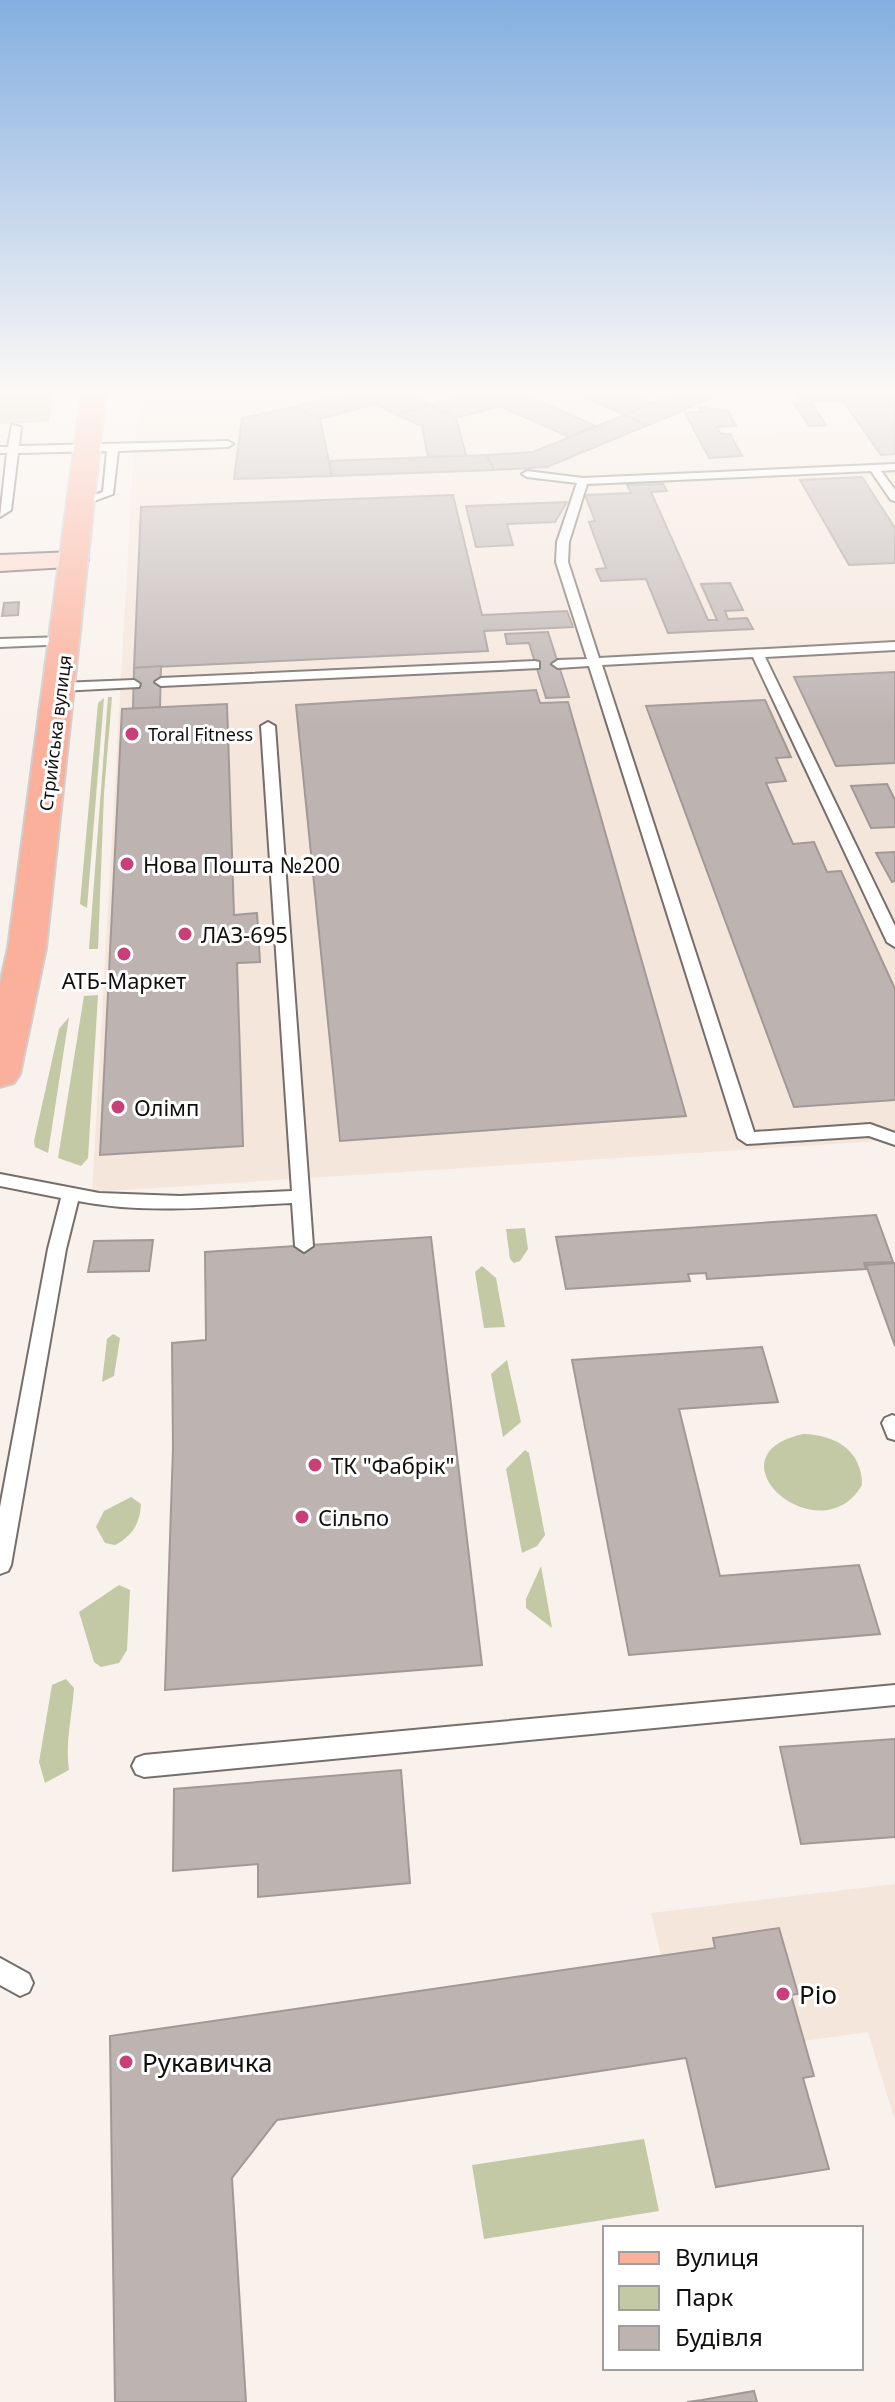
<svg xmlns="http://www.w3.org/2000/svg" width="895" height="2402" viewBox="0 0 895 2402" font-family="'Noto Sans',sans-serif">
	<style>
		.built { fill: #f5e6dc }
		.green { fill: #c3c8a5 }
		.building { fill: #bdb4b2; stroke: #a29997; stroke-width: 2 }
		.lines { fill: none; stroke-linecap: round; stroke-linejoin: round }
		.service-casing { stroke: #756e6a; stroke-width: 4 }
		.secondary-casing { stroke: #756e6a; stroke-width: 4 }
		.primary-casing { stroke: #cfcfcf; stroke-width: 4 }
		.service { fill: #fff; fill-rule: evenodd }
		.secondary { fill: #fdd7ce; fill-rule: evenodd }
		.primary { fill: #fbb09c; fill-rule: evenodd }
		.poi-dot { fill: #c93f77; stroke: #fff; stroke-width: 3 }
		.labels { text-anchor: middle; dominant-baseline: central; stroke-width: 6; stroke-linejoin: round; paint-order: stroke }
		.far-street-label { font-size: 18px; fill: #110f0d; stroke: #fff }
		.far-poi-label { font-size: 18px; fill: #110f0d; stroke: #fff; text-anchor: start }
		.poi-label { font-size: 22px; fill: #110f0d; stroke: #fff; text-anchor: start }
		.near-poi-label { font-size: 26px; fill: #110f0d; stroke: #fff; text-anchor: start }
	</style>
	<rect width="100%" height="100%" fill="#f9f1ec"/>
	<!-- built -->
	<g class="built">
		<polygon points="146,389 673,389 558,437 895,431 895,1140 92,1192 134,447"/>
		<polygon points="895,1884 895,2121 868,2032 804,2041 810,2062 691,2080 651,1913"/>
	</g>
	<!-- green -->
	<g class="green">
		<polygon points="54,389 49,422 0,424 0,390"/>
		<polygon points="108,697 112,697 104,793 98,949 89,949"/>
		<polygon points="104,698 87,908 80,904 98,703"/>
		<polygon points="98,995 88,1158 81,1166 58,1158 84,996"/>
		<polygon points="69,1017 48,1153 35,1147 34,1141 59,1029"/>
		<polygon points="525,1228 528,1249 520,1261 514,1263 510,1259 506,1229"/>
		<polygon points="482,1266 496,1278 505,1327 484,1328 475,1272"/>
		<polygon points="113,1334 120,1338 114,1376 102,1382 107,1339"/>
		<polygon points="507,1360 521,1422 503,1437 491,1374"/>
		<path d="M803,1434C835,1435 862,1450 862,1485C820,1557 704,1456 803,1434Z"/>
		<polygon points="525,1450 529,1453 545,1535 537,1546 522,1553 506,1469"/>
		<path d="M131,1497L141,1504C140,1524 132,1536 115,1545L105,1543L96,1527L104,1511Z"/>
		<polygon points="541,1566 552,1628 526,1608 526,1599"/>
		<polygon points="119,1585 130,1590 127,1650 119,1663 101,1667 94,1662 79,1612"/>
		<path d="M66,1679L74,1688C72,1717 65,1741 69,1770L45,1783L39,1762L52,1685Z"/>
		<polygon points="644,2139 659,2211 484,2239 472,2165"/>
	</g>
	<!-- building -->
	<g class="building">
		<polygon points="363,389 395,389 430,405 397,415 375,404 320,419 295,407"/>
		<polygon points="491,389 513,389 596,426 569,437 500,406 456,418 430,405"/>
		<polygon points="563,389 617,389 652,403 624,414"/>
		<polygon points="687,389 732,389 649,425 624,415"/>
		<polygon points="793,389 895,389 895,454 881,455 843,401 811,402 826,425 809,426 794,403 801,402"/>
		<polygon points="430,405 456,418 466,455 428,457 422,426 397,415"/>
		<polygon points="295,407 320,419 332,476 234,479 242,418"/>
		<polygon points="699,407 728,411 736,426 717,427 721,434 730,434 742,456 709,458 685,413 701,412"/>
		<polygon points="624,415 648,425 547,467 494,470 487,455 533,452"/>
		<polygon points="487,455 494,470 332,476 329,461"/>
		<polygon points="862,477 895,528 895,563 849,565 800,480"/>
		<polygon points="663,484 667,491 651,492 708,620 717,620 701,584 730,583 743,610 725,611 728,619 747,618 753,629 668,633 646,579 601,581 596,569 606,568 589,522 595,521 585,495 631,493 627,485"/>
		<polygon points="453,495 482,615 567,611 573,627 484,631 488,651 134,668 141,507"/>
		<polygon points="567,502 555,522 507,524 513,545 476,547 466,506"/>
		<polygon points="19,602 18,615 2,616 4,603"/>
		<polygon points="548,632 569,697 546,698 529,643 507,644 505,634"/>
		<polygon points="161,666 160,707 133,709 134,668"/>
		<polygon points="895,672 895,763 836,766 794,677"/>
		<polygon points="536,690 540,703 568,702 686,1116 340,1141 296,705"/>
		<polygon points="765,700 791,757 776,758 786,781 766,783 793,844 814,842 827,872 841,871 895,989 895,1100 794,1107 646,706"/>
		<polygon points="227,704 234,915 257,913 260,962 237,963 243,1146 100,1155 122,709"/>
		<polygon points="887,784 895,800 895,827 871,828 851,786"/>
		<polygon points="895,852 895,881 892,882 876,853"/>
		<polygon points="876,1215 893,1262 864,1263 866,1269 707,1279 706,1273 688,1274 690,1281 566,1289 556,1237"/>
		<polygon points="431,1237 482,1665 165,1690 173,1448 172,1343 206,1340 205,1252"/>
		<polygon points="153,1240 149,1271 88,1272 94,1241"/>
		<polygon points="895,1263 895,1346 866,1265"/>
		<polygon points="762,1347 778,1402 679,1409 720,1576 859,1565 880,1634 629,1655 572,1360"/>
		<polygon points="895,1739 895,1837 801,1844 780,1747"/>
		<polygon points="401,1770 410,1883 258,1897 258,1864 173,1871 174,1789"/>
		<polygon points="779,1928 798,1994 791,1995 814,2076 803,2078 829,2169 716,2187 686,2058 277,2120 232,2178 246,2402 115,2402 110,2036 715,1948 713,1938"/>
		<polygon points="754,2391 757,2402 687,2402 702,2400"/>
	</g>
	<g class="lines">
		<!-- service casing -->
		<g class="service-casing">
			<g id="service">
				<polygon points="12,425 21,427 19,446 228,441 233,444 228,447 118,451 113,494 81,506 77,505 77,501 103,492 107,451 18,453 11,510 0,517 7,453 0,453 0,447 8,447"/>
				<polygon points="895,464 895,470 881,471 895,490 895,501 891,500 871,471 587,484 569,542 568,562 599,658 895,642 895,650 765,657 895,926 895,947 887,942 753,657 602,665 754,1132 870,1124 895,1133 895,1145 869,1136 747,1144 738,1138 589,666 558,668 552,664 558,660 587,659 556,562 557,542 577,483 527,477 522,474 527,471 583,478"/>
				<polygon points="65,637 71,641 69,644 0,647 0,639"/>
				<polygon points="535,661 539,662 539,668 161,686 155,682 161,678"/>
				<polygon points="134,680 140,684 139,687 60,691 54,687 60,683"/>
				<path d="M268,722L275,726L313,1246L304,1252L295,1246L292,1203C222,1206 148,1215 78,1201L66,1249L11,1565L8,1571L0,1574V1507L48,1249L61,1198L0,1186V1174L99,1193L180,1196L292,1191L261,726Z"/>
				<polygon points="892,1415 895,1416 895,1440 888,1438 882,1423 885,1418"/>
				<polygon points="895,1685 895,1705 144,1777 136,1774 132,1766 136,1758 144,1755"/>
				<polygon points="0,1958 29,1974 33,1983 29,1992 20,1996 0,1985"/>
			</g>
		</g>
		<!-- secondary casing -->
		<g class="secondary-casing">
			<polygon id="secondary" points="74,552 84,554 88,560 84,566 0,571 0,555"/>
		</g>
		<!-- primary casing -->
		<g class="primary-casing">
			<polygon id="primary" points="82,389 106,389 46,948 20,1074 14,1083 0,1087 0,984 8,948"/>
		</g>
		<!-- service -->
		<use href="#service" class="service"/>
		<!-- secondary -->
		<use href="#secondary" class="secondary"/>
		<!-- primary -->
		<use href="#primary" class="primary"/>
	</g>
	<!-- sky -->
	<linearGradient id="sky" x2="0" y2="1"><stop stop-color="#84afe0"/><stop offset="0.54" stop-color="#fcf9f6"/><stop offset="1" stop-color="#fcf9f6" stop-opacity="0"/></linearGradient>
	<rect width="895" height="725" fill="url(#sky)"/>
	<!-- markers -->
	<g class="poi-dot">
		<circle cx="132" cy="734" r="8"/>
		<circle cx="127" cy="864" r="8"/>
		<circle cx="185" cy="934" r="8"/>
		<circle cx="124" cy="954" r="8"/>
		<circle cx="118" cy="1107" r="8"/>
		<circle cx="315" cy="1465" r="8"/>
		<circle cx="302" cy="1517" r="8"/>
		<circle cx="783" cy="1994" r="8"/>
		<circle cx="126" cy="2062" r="8"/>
	</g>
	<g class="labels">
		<!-- far-street labels -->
		<g class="far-street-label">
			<text transform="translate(55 733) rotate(-83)">Стрийська вулиця</text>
		</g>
		<!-- far-poi labels -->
		<g class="far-poi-label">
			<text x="148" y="734">Toral Fitness</text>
		</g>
		<!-- poi labels -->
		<g class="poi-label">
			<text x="143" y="864">Нова Пошта №200</text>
			<text x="201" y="934">ЛАЗ-695</text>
			<text x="124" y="980" text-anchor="middle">АТБ-Маркет</text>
			<text x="134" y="1107">Олімп</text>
			<text x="331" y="1465">ТК "Фабрік"</text>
			<text x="318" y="1517">Сільпо</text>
		</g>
		<!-- near-poi labels -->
		<g class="near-poi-label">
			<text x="799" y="1994">Ріо</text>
			<text x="142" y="2062">Рукавичка</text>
		</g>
	</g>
	<!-- legend -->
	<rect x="603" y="2226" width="260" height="144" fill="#ffffff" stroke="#a09f9e" stroke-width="2"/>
	<rect x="619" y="2252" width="40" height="12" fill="#fbb09c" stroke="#a09f9e" stroke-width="2"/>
	<text x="675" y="2266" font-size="24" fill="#110f0d">Вулиця</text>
	<rect x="619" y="2286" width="40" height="24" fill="#c3c8a5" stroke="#a09f9e" stroke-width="2"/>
	<text x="675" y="2306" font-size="24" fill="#110f0d">Парк</text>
	<rect x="619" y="2326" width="40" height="24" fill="#bdb4b2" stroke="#a09f9e" stroke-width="2"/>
	<text x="675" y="2346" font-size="24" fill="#110f0d">Будівля</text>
</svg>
